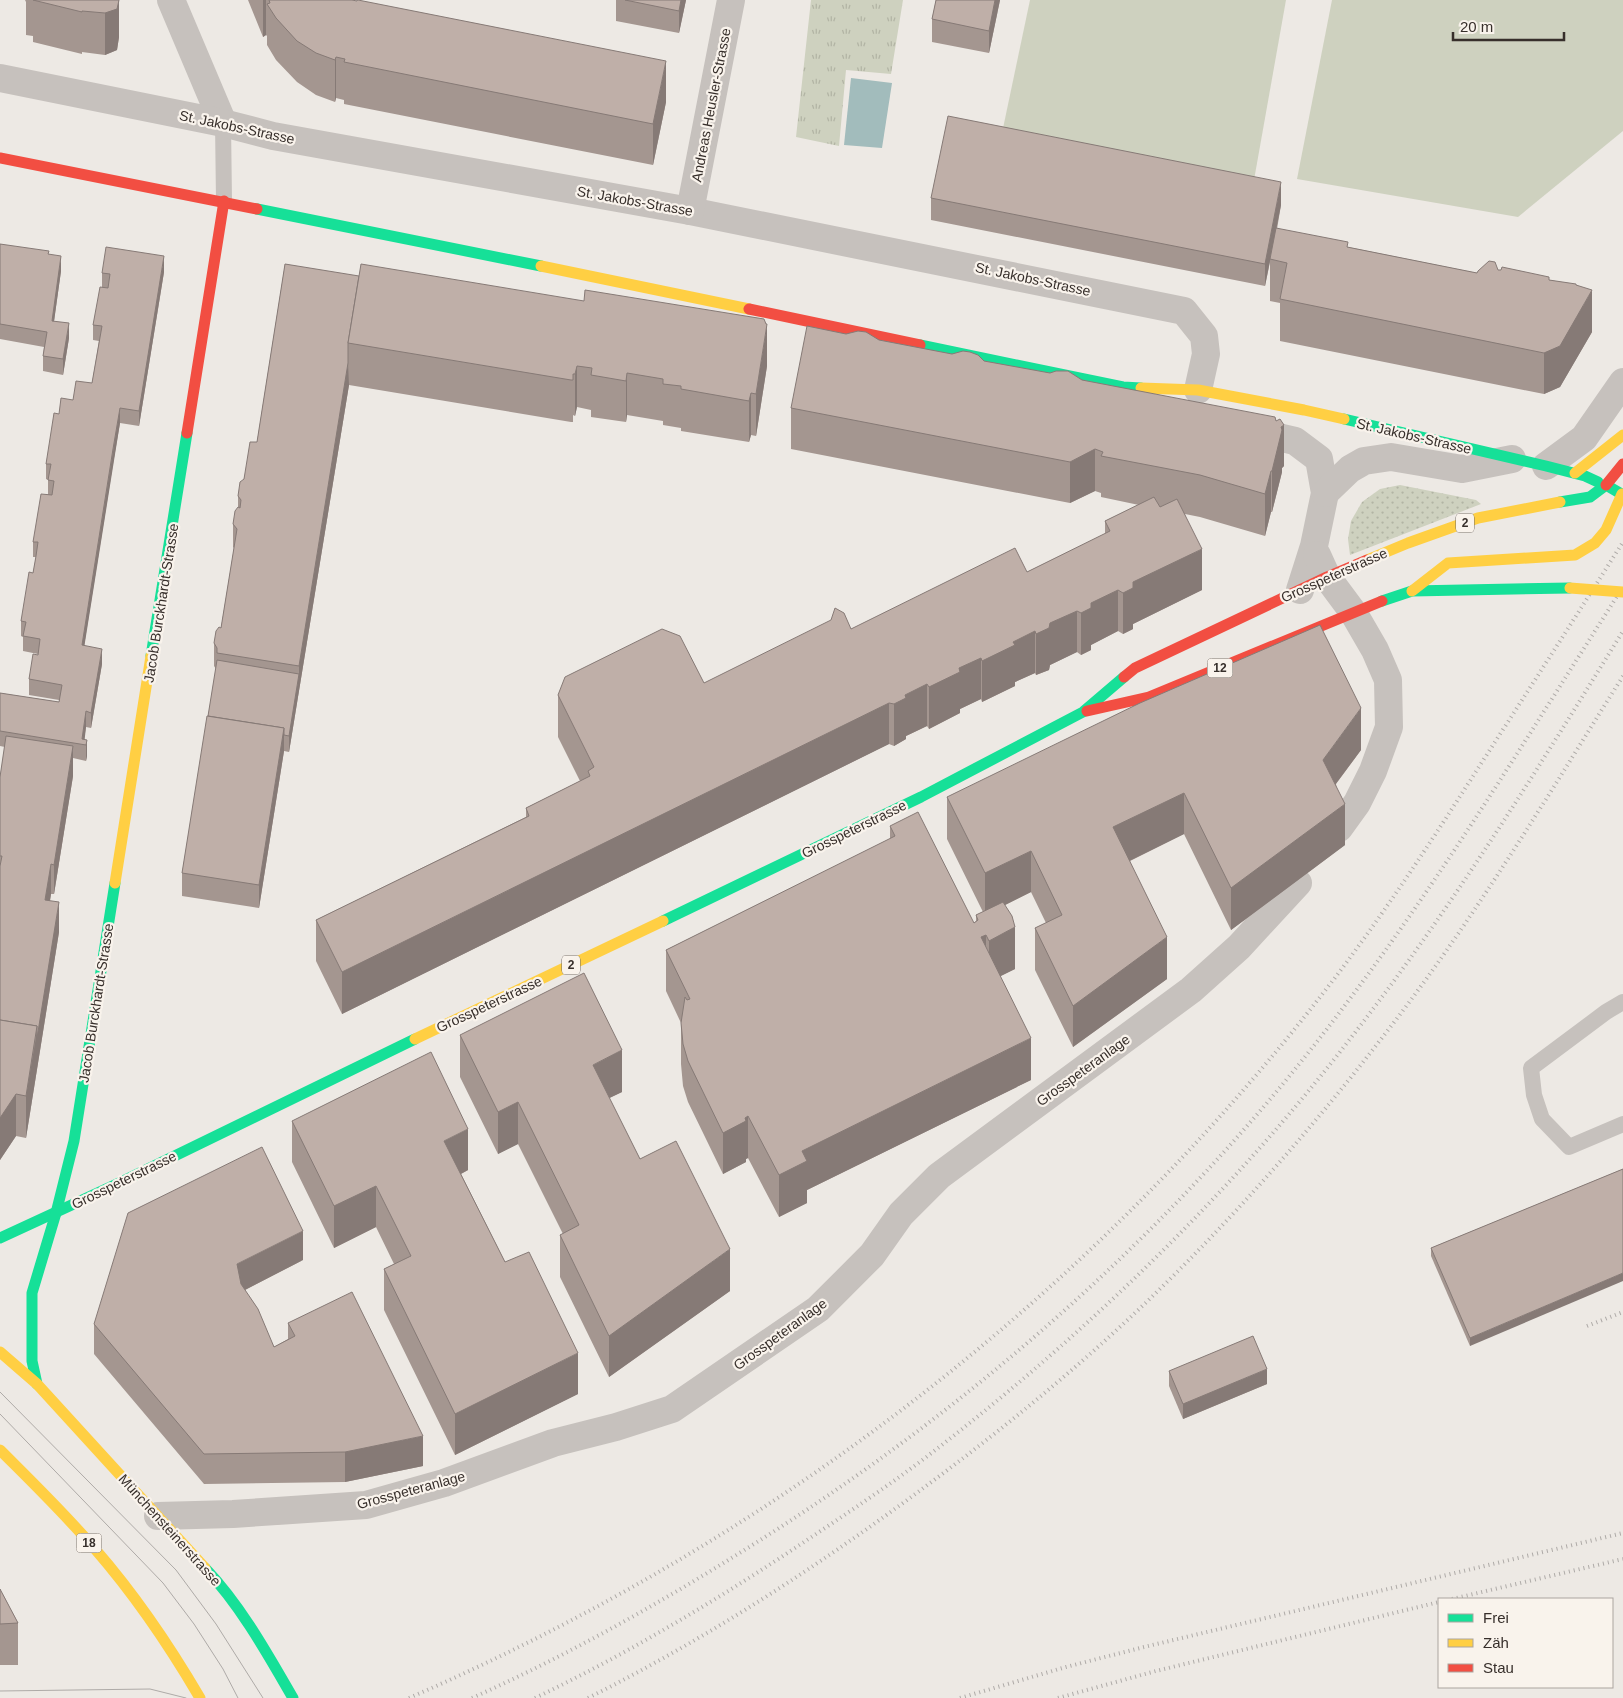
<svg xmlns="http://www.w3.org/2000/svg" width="1623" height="1698" viewBox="0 0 1623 1698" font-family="Helvetica,sans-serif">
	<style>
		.grass { fill: url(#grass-dots) }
		.park { fill: url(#park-tufts) }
		.pitch { fill: #ced1bf }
		.water { fill: #a2bcbc }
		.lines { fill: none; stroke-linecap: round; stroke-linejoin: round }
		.lane { stroke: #c6c1bd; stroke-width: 16 }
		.street { stroke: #c6c1bd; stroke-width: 28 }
		.fast { stroke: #16e098; stroke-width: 11 }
		.slow { stroke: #ffcf43; stroke-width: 11 }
		.jam { stroke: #f24e42; stroke-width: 11 }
		.tram { stroke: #aeaaa7; stroke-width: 1 }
		.rail { stroke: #aeaaa7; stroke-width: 4; stroke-dasharray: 1 4; stroke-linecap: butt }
		.slow-bridge { stroke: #ffcf43; stroke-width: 11 }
		.wall { fill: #a49690 }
		.shaded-wall { fill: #867a76 }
		.building { fill: #bfafa8; stroke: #867a76 }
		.labels { text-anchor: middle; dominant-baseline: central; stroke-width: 4.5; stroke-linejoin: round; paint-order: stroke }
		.shield { fill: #f9f3ec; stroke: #716a65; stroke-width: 1 }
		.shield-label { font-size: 12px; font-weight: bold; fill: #372f2b }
		.street-label { font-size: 14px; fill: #372f2b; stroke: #f9f3ec }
	</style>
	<defs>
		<pattern id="grass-dots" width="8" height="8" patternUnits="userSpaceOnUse" patternTransform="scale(1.25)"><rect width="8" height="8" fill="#ced1bf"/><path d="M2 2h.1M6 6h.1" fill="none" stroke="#b2b4a4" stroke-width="1.8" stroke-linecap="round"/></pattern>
		<pattern id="park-tufts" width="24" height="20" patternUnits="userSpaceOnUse" patternTransform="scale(1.25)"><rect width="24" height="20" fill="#ced1bf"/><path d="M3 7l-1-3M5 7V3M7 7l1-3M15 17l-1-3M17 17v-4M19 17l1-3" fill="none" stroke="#b2b4a4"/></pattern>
	</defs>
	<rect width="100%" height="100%" fill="#ede9e4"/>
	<!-- grass -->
	<polygon class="grass" points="1400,485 1476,500 1481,504 1350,555 1348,539 1351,521 1362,502 1380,489"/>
	<!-- park -->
	<polygon class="park" points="811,0 903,0 891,74 846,70 839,146 796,137"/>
	<!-- pitch -->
	<g class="pitch">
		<polygon points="1030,0 1286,0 1254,180 1002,133"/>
		<polygon points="1332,0 1623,0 1623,131 1518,217 1297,179"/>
	</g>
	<!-- water -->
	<polygon class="water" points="851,78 892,83 882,148 844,145"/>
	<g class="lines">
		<!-- lane -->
		<g class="lane">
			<polyline points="223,123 224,201"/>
			<polyline points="1623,1002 1606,1012 1531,1068 1534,1095 1542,1119 1569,1147 1623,1124"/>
		</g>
		<!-- street -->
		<g class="street">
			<polyline points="171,0 223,123"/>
			<polyline points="0,78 223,123 273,136 690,211 1184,311 1204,336 1206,354 1198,390"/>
			<polyline points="690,211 731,0"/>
			<polyline points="1248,430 1295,441 1319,459 1325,493 1314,546 1300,590"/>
			<polyline points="1546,466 1584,438 1623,382"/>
			<polyline points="1325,493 1350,469 1364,461 1391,457 1462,469 1512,459"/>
			<polyline points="1317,555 1327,577 1353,612 1375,650 1388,680 1389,727 1373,771 1357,803 1339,828"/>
			<polyline points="158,1516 233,1514 366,1505 444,1483 553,1443 616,1427 672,1409 818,1309 872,1255 901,1214 939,1176 1191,990 1239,947 1298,883"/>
		</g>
		<!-- fast -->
		<g class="fast">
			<polyline points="257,209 541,266"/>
			<polyline points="920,345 1123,387 1141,388"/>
			<polyline points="1344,419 1546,466 1585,476 1598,482"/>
			<polyline points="1560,502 1590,497 1606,485 1623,495"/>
			<polyline points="1382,601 1412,591 1570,588"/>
			<polyline points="151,656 187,433"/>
			<polyline points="663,921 921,797 1083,712 1124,677"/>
			<polyline points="56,1213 74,1141 115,883"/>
			<polyline points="0,1238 117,1184 415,1039"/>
			<polyline points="37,1384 32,1361 32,1293 56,1213"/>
			<path d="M205,1568C241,1606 267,1653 293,1698"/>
		</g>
		<!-- slow -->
		<g class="slow">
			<polyline points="541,266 749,309"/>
			<polyline points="1141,388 1198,390 1304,410 1344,419"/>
			<polyline points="1575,473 1623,435"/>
			<polyline points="1367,560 1408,543 1478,518 1560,502"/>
			<polyline points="1412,591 1448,563 1575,555 1595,543 1606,530 1622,494"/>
			<polyline points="115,883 151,656"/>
			<polyline points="415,1039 663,921"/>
			<polyline points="0,1352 37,1384 205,1568"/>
			<path d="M0,1450C32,1482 65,1514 95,1549C135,1595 169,1645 200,1698"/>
		</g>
		<!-- jam -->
		<g class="jam">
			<polyline points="0,158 257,209"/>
			<polyline points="749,309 920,345"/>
			<polyline points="187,433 224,201"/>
			<polyline points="1606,485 1623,464"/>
			<polyline points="1124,677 1135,668 1327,577 1367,560"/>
			<polyline points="1087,711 1149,697 1382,601"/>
		</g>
		<!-- tram -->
		<g class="tram">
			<polyline points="0,1392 176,1570 216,1624 263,1698"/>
			<polyline points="0,1414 163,1583 194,1624 223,1669 238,1698"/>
			<polyline points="0,1691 150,1689 186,1698"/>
		</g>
		<!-- rail -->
		<g class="rail">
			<polyline points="1587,1326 1623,1312"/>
			<polyline points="1452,1599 1623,1559"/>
			<path d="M409,1698C762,1545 1074,1309 1313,1006C1379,923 1436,834 1493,745C1537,677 1580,610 1623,542"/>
			<path d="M472,1698C564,1657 653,1607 738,1554C956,1419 1153,1249 1312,1048C1427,903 1523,743 1623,587"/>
			<path d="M535,1698C631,1652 722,1597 810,1538C849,1512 888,1486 925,1458C1088,1333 1236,1189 1360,1026C1457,900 1540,765 1623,631"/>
			<path d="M588,1698C698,1643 803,1576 903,1503C995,1436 1084,1364 1164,1285C1244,1206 1317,1122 1385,1034C1473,921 1547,797 1623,676"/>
			<polyline points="960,1698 1066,1667 1144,1647 1623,1533"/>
			<polyline points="1058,1698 1156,1671 1439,1602"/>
		</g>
		<!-- slow-bridge -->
		<polyline class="slow-bridge" points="1570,588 1623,592"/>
	</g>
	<!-- wall -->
	<g class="wall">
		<polygon points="25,0 119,0 119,37 117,50 105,55 82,52 82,54 33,42 33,36 26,35 26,2"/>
		<polygon points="248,0 352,0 666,102 653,165 344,104 344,100 336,98 335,102 316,95 297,82 276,60 267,45 267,36 266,35 263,37"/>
		<polygon points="616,0 686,0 679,33 616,21"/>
		<polygon points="936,0 1000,0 989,53 932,42 932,19"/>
		<polygon points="931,198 1281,205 1277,229 1348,247 1477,273 1498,270 1576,285 1592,332 1560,387 1544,394 1280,341 1280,303 1270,301 1270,262 1265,286 931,220"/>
		<polygon points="0,244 49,254 61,271 54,321 69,338 63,375 43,371 43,356 44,347 0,339"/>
		<polygon points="285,264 767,366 756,436 751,435 749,442 681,431 681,428 663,425 663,421 627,415 626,422 591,417 591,410 577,407 575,416 573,415 573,422 571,422 349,385 289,752 284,751 259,908 182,896 182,873 216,669 214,666 214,643 221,628 234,548 233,547 233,524 238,508 238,496 257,442"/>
		<polygon points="164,272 139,426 120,423 113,464 84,646 102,664 91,728 86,727 84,740 87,740 87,756 86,761 73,758 73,776 54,894 51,894 50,901 59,932 26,1138 16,1136 0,1160 0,777 5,747 0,746 0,693 59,702 59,700 29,695 29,679 38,654 23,651 23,637 21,636 21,621 33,573 36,557 33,557 33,542 48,495 48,480 46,479 46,464 59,414 73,400 92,383 99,341 93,340 93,325 102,287 102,273"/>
		<polygon points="879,340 1082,380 1284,466 1282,468 1282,472 1272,512 1271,512 1265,536 1200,517 1185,514 1202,590 1133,624 1133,629 1123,634 1118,631 1091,645 1091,650 1081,655 1077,652 1050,665 1049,670 1036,675 1035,673 1015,682 1015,686 982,702 981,699 960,709 960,713 929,729 927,726 906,736 906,739 894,746 889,744 342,1014 316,961 316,920 526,817 526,808 580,781 558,737 558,695 704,683 851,629 1027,572 1105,534 1105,521 1139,505 1101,497 1101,493 1095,491 1070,503 791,449 791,408"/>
		<polygon points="1361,750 1336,784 1345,845 1231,930 1184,834 1130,861 1167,979 1073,1047 1035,970 1035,928 1046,923 1031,892 1005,905 1015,969 1000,976 1031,1080 807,1190 807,1203 779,1217 748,1158 746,1159 746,1162 723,1174 688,1102 683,1086 681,1064 681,1023 666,991 666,950 890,839 890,826 974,923 976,921 976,915 983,912 947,839 947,797"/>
		<polygon points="460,1035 622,1092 609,1098 640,1159 730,1291 609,1377 560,1277 560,1235 563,1234 518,1144 498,1154 460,1077"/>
		<polygon points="292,1121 468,1170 461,1174 505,1262 578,1394 455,1455 384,1310 384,1269 394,1264 376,1227 334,1248 292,1162"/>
		<polygon points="1623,1169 1470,1346 1431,1256 1431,1248"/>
		<polygon points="303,1260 245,1290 274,1347 288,1339 288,1323 423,1466 345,1482 204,1484 94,1354 94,1324"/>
		<polygon points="1169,1371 1267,1384 1183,1419 1169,1386"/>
		<polygon points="0,1589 18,1623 18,1665 0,1665"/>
	</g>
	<!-- shaded-wall -->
	<g class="shaded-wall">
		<polygon points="119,0 119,37 117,50 105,55 105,13"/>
		<polygon points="263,0 266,0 266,35 263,37"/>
		<polygon points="681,0 686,0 679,33 679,11"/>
		<polygon points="995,0 1000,0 989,53 989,31"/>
		<polygon points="336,57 336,98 335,102 335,60"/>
		<polygon points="666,61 666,102 653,165 653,124"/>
		<polygon points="1281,182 1281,205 1265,286 1265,264"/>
		<polygon points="61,256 61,271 52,336 52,321"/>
		<polygon points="164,256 164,272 139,426 139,411"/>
		<polygon points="1592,290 1592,332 1560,387 1544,394 1544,353 1576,318"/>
		<polygon points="69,323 69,338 63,375 63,359"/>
		<polygon points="767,324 767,366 756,436 756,394"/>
		<polygon points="348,363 349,385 289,752 289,736 299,674 299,666"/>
		<polygon points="577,366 577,407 575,416 575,374"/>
		<polygon points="627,373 627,415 626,422 626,381"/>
		<polygon points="751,393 751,435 749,442 749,401"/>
		<polygon points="120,408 120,423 82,661 82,645"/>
		<polygon points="1284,425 1284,466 1282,468 1282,472 1272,512 1272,471 1281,427"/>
		<polygon points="1095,449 1095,491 1070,503 1070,462"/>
		<polygon points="1271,471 1271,512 1265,536 1265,494"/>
		<polygon points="1202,549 1202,590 1133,624 1133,629 1123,634 1123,593 1133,582"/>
		<polygon points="1118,590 1118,631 1091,645 1091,650 1081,655 1081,613 1091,603"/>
		<polygon points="1077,611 1077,652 1050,665 1049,670 1036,675 1036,634 1050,623"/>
		<polygon points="1035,631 1035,673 1015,682 1015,686 982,702 982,661 1013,642"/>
		<polygon points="102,649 102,664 91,728 91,713"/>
		<polygon points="981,658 981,699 960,709 960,713 929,729 929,687 959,668"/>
		<polygon points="927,684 927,726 906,736 906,739 894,746 894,704 905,695"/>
		<polygon points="889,703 889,744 342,1014 342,972"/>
		<polygon points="1361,708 1361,750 1323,801 1323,760"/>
		<polygon points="86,711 86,727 84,745 82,739"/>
		<polygon points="284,728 284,751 259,908 259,885"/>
		<polygon points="87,740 87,756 86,761 86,745"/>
		<polygon points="73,746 73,776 54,894 54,865"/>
		<polygon points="1184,793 1184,834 1113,869 1113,827"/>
		<polygon points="1345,804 1345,845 1231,930 1231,888"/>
		<polygon points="1031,851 1031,892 985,915 985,873"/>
		<polygon points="51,864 51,894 45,929 45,900"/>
		<polygon points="59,902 59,932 26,1138 26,1096"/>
		<polygon points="1015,927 1015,969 989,982 989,941"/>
		<polygon points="986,935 986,977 981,937"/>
		<polygon points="1167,937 1167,979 1073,1047 1073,1006"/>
		<polygon points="1031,1038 1031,1080 807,1190 807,1203 779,1217 779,1175 802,1151"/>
		<polygon points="622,1050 622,1092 593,1106 593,1065"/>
		<polygon points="16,1094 16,1136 0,1160 0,1118"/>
		<polygon points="518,1102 518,1144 498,1154 498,1112"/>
		<polygon points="748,1116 748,1158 746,1159 746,1162 723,1174 723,1133"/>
		<polygon points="468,1129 468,1170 444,1183 444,1141"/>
		<polygon points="376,1186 376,1227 334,1248 334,1206"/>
		<polygon points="303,1231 303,1260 237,1294 237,1264"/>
		<polygon points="730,1249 730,1291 609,1377 609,1336"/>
		<polygon points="1623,1273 1623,1281 1470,1346 1470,1338"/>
		<polygon points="578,1353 578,1394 455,1455 455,1414"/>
		<polygon points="1267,1369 1267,1384 1183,1419 1183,1404"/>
		<polygon points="423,1436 423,1466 345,1482 345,1452"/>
	</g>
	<!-- building -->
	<g class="building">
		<polygon points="33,0 119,0 117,9 105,13 82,11 82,12"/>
		<polygon points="269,0 352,0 357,1 357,0 358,0 666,61 653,124 344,62 345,59 336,57 335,60 316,53 297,41 276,18 267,4 270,3"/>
		<polygon points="625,0 681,0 679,11"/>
		<polygon points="936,0 995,0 989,31 932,19"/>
		<polygon points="948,116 1281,182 1265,264 931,198"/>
		<polygon points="1276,228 1348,242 1347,247 1477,273 1478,271 1489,261 1495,262 1498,270 1501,270 1502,267 1549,277 1549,280 1576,284 1576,285 1592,290 1560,346 1544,353 1280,299 1287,263 1270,259"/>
		<polygon points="0,244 49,251 48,254 61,256 52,321 69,323 63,359 43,356 47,332 0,324"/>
		<polygon points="106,247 164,256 139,411 120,408 113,449 82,645 102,649 91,713 86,711 82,739 87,740 86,745 0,731 0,693 59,702 62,685 29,679 33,654 38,655 40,639 23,636 26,622 21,621 29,572 33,573 36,556 38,542 33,542 41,494 52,495 54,481 48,480 51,464 46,464 54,413 59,414 61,398 73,400 76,381 92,383 102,326 93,325 100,287 108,288 110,274 102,273"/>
		<polygon points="285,264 359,276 348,343 348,363 299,666 217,653 217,648 214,643 216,631 219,627 221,628 237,529 233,524 235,511 238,507 240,508 241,500 238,496 240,482 244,479 250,442 257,442"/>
		<polygon points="361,264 584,301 585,290 764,319 766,324 767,324 756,394 751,393 749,401 681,389 681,386 663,384 663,379 627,373 626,381 591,375 592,368 577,366 575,374 573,374 573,380 571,380 348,343"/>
		<polygon points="807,326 846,334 858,331 866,332 879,340 952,354 963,351 970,352 978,355 984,361 1050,373 1056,371 1068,371 1082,380 1275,417 1276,421 1280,419 1284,425 1281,427 1282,430 1272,471 1271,471 1265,494 1200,475 1101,456 1103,452 1095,449 1070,462 791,408"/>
		<polygon points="1154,497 1160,507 1177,499 1202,549 1133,582 1133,588 1123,593 1118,590 1091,603 1091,608 1081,613 1077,611 1050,623 1049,628 1036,634 1035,631 1013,642 1015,645 982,661 981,658 959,668 960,672 929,687 927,684 905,695 906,698 894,704 889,703 342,972 316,920 529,816 526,808 590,776 588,771 594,767 558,695 565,677 662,629 680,636 704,683 831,620 835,608 844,613 851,629 1015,548 1027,572 1110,531 1105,521"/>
		<polygon points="1320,625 1361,708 1323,760 1345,804 1231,888 1184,793 1113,827 1167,937 1073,1006 1035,928 1062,915 1031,851 985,873 947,797 1140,703"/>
		<polygon points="217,660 299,674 289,736 284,735 284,728 208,716"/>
		<polygon points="207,716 284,728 259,885 182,873"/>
		<polygon points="6,736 73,746 54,865 51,864 45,900 59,902 37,1038 37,1026 0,1020 0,866 2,856 0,856 0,777"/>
		<polygon points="918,812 974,923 978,920 976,915 1003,902 1012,916 1015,927 989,941 986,935 981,937 1031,1038 802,1151 807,1161 779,1175 748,1116 745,1118 746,1121 723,1133 688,1061 683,1044 681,1023 685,997 687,1000 690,999 666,950 895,836 890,826"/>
		<polygon points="584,973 622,1050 593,1065 640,1159 676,1141 730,1249 609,1336 560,1235 579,1225 518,1102 498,1112 460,1035"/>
		<polygon points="0,1020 37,1026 26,1096 16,1094 0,1118"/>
		<polygon points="431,1052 468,1129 444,1141 505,1262 529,1252 578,1353 455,1414 384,1269 411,1256 376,1186 334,1206 292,1121"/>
		<polygon points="262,1147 303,1231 237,1264 241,1284 258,1309 274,1347 295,1336 288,1323 352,1292 423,1436 345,1452 204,1454 94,1324 128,1213"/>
		<polygon points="1623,1169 1623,1273 1470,1338 1431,1248"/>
		<polygon points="1253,1336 1267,1369 1183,1404 1169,1371"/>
		<polygon points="0,1589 18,1623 0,1624"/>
	</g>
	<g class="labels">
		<!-- shield labels -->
		<g class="shield">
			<rect x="1456" y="513.5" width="18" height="19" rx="4"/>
			<rect x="1207.5" y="658.5" width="25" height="19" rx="4"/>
			<rect x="562" y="955.5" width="18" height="19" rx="4"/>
			<rect x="76.5" y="1533.5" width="25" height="19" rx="4"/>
		</g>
		<g class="shield-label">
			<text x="1465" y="523">2</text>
			<text x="1220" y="668">12</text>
			<text x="571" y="965">2</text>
			<text x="89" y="1543">18</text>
		</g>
		<!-- street labels -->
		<g class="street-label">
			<text transform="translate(711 105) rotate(-79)">Andreas Heusler-Strasse</text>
			<text transform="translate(237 127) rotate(12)">St. Jakobs-Strasse</text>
			<text transform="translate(635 201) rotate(10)">St. Jakobs-Strasse</text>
			<text transform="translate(1033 279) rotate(12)">St. Jakobs-Strasse</text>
			<text transform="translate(1414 436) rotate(13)">St. Jakobs-Strasse</text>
			<text transform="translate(1334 575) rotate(-24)">Grosspeterstrasse</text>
			<text transform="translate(161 603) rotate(-81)">Jacob Burckhardt-Strasse</text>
			<text transform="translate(854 829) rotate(-26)">Grosspeterstrasse</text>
			<text transform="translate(96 1003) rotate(-81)">Jacob Burckhardt-Strasse</text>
			<text transform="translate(489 1004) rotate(-25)">Grosspeterstrasse</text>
			<text transform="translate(1083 1070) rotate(-36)">Grosspeteranlage</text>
			<text transform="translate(124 1180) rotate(-26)">Grosspeterstrasse</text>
			<text transform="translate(780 1334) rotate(-36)">Grosspeteranlage</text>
			<text transform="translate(411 1490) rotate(-15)">Grosspeteranlage</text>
			<text transform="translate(170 1530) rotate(48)">Münchensteinerstrasse</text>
		</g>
	</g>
	<!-- legend -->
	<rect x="1438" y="1598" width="175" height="90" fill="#f9f3ec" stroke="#aba59f"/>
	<rect x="1448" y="1614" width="25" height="8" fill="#16e098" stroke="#aba59f"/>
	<text x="1483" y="1623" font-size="15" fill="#372f2b">Frei</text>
	<rect x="1448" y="1639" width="25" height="8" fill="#ffcf43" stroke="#aba59f"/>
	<text x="1483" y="1648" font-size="15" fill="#372f2b">Zäh</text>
	<rect x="1448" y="1664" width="25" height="8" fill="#f24e42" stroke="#aba59f"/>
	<text x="1483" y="1673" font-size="15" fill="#372f2b">Stau</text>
	<!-- scale -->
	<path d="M1453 32v8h111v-8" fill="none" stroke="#372f2b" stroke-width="2.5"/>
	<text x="1460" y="32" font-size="15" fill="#372f2b" stroke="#f9f3ec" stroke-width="4" paint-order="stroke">20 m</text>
</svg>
